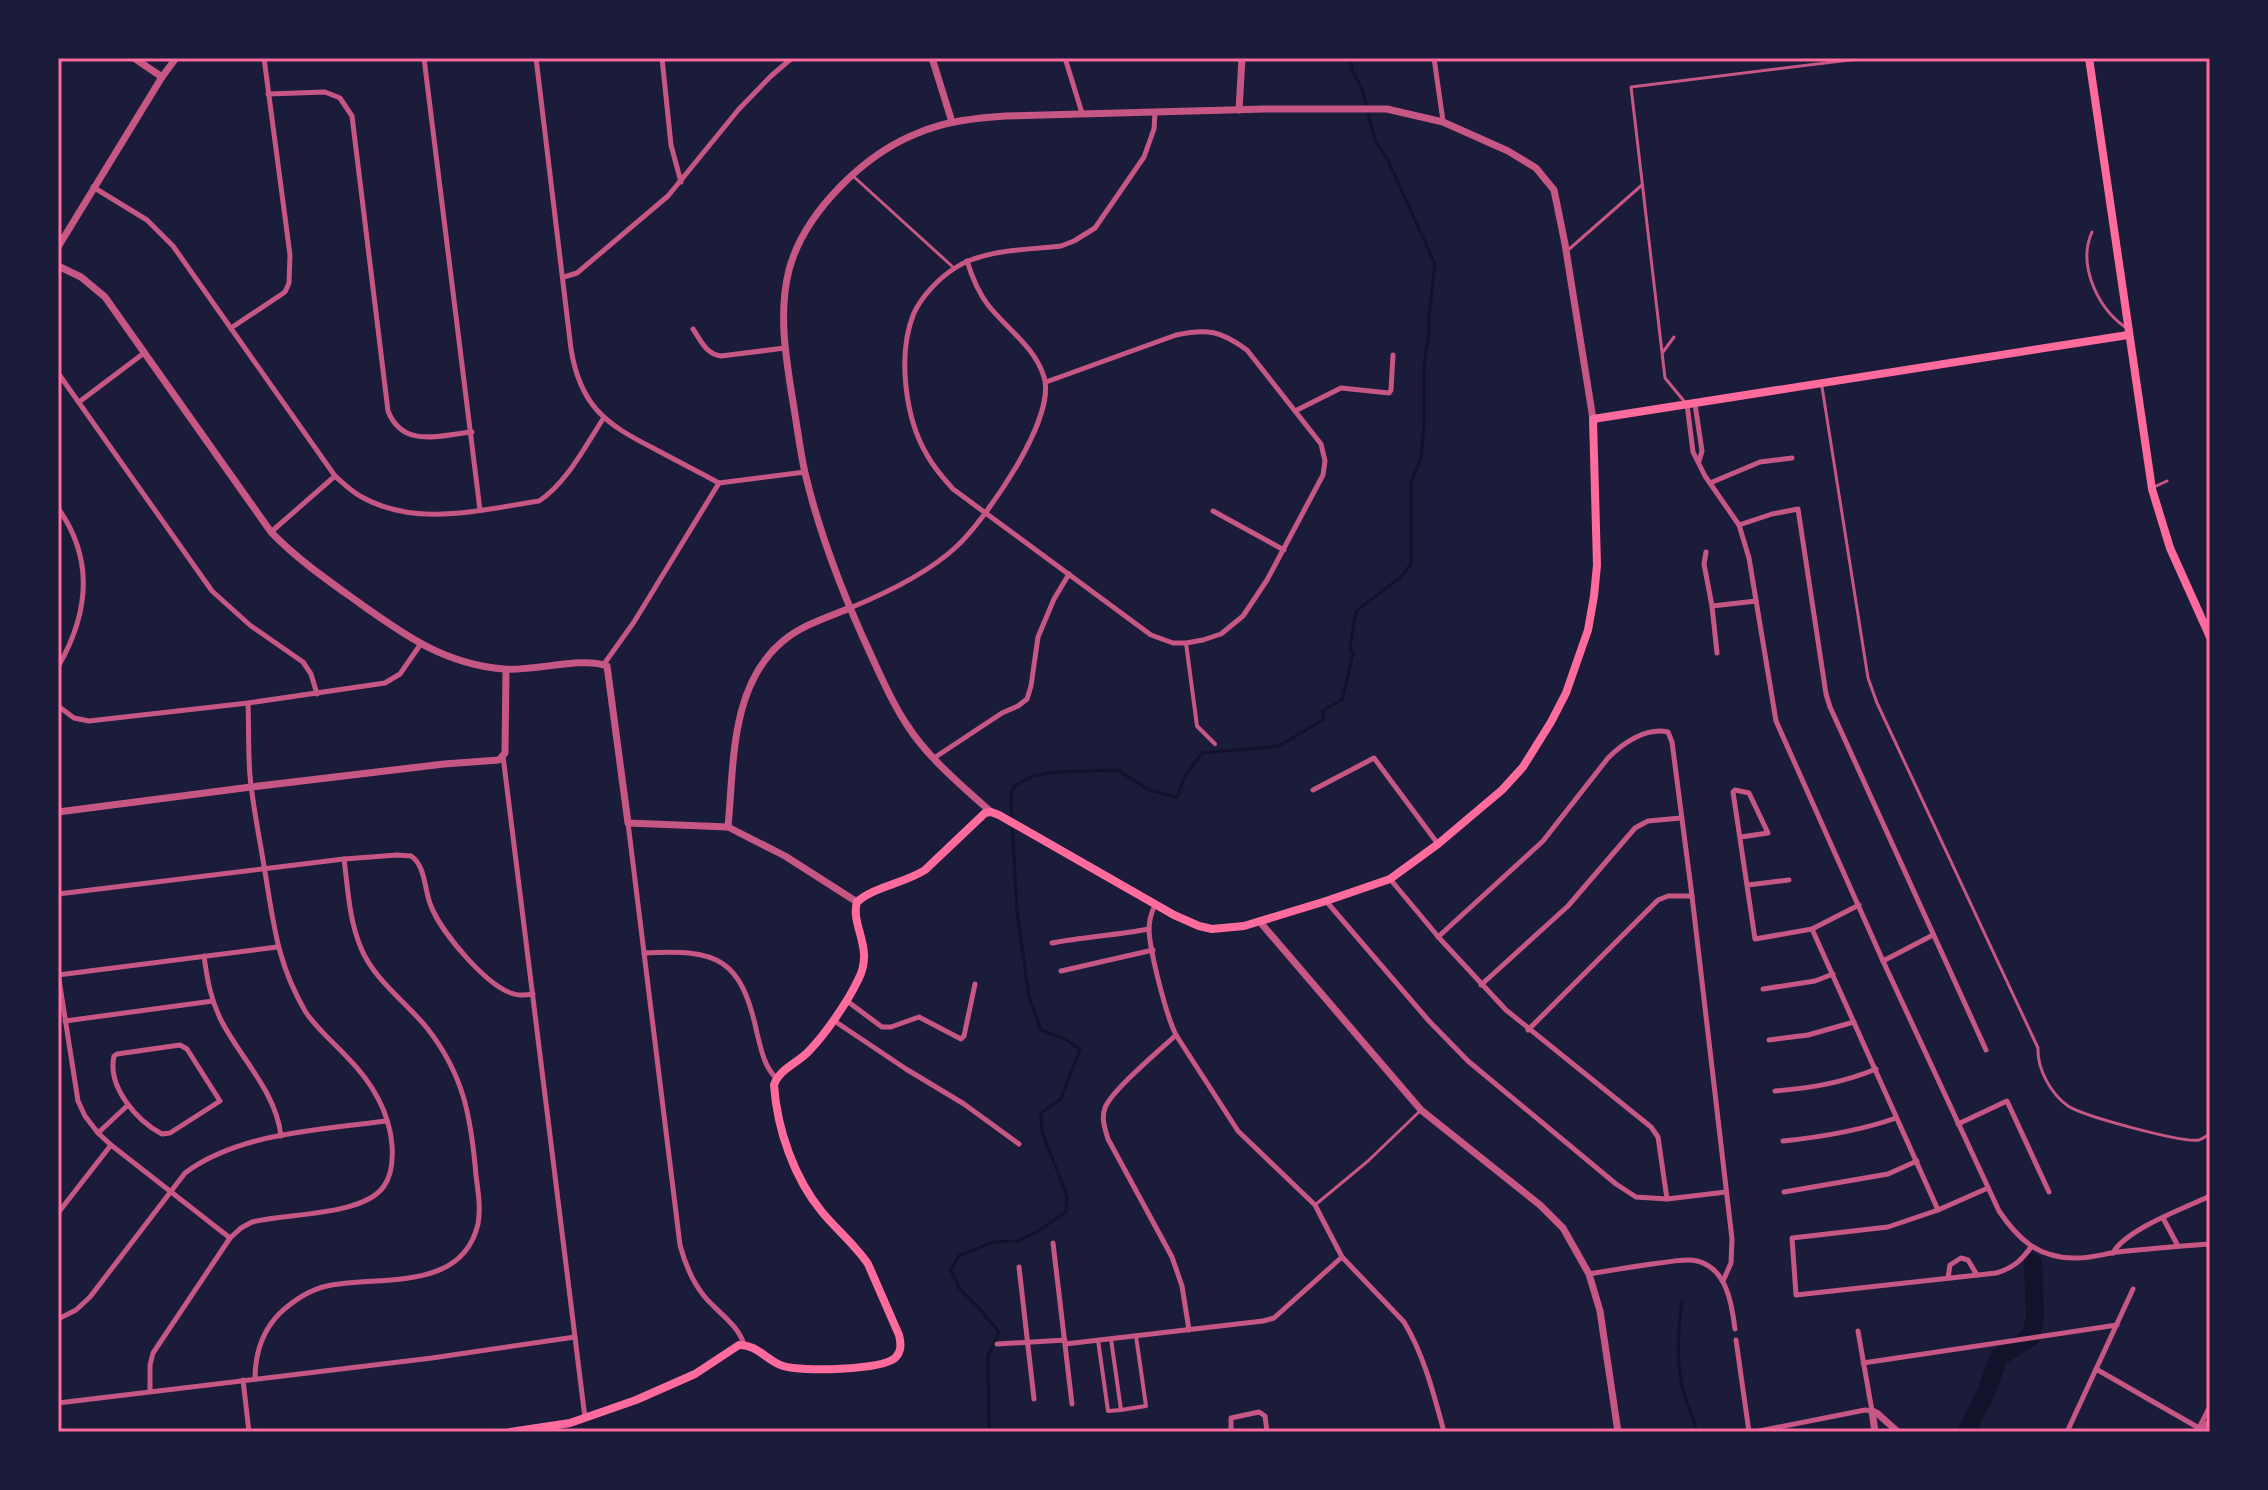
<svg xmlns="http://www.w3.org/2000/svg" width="2268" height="1490" viewBox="0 0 2268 1490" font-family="'IBM Plex Sans',sans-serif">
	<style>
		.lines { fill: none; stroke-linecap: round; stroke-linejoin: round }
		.stream { stroke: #12122b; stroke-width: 3 }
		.river { stroke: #12122b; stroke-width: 18 }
		.service { stroke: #c65784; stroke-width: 3 }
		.pedestrian { stroke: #c65784; stroke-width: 4 }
		.minor { stroke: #c65784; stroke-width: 5 }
		.tertiary { stroke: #c65784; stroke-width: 7 }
		.secondary { stroke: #ff6b9d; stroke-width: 8 }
		.primary { stroke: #ff6b9d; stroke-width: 8 }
		.neatline { fill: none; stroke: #ff6b9d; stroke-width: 3 }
	</style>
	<rect width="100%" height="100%" fill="#1b1b3a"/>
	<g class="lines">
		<!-- stream -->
		<g class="stream">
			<path d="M1682,1301C1678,1331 1676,1360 1683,1390C1686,1404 1695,1417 1696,1432"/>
			<polyline points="989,1432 988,1356 999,1332 978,1307 960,1289 951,1270 959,1256 993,1242 1018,1241 1035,1233 1066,1212 1067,1196 1042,1132 1041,1113 1061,1099 1080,1049 1065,1039 1041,1030 1029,997 1017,911 1011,802 1012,791 1015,786 1032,776 1059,772 1118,770 1149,790 1177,797 1185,776 1202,753 1279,746 1324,719 1322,711 1342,700 1353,654 1350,648 1356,611 1401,577 1411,564 1411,483 1421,458 1424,425 1424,365 1429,333 1429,316 1435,264 1387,158 1375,141 1362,89 1352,70 1350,58"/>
		</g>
		<!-- river -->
		<polyline class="river" points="1966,1432 1985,1395 1999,1357 2031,1337 2035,1317 2033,1262"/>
		<!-- service -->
		<g class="service">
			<polyline points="853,176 954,268"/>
			<path d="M2092,232C2077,265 2098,308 2125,327"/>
			<polyline points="1567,251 1642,185"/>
			<polyline points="1663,352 1674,337"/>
			<path d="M1822,387L1868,678L1877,703L2038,1048C2037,1069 2051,1094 2068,1106C2083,1116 2182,1143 2199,1140C2203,1139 2206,1136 2210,1134"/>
			<polyline points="1684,401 1665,378 1631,87 1866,58"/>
			<polyline points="2152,488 2167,481"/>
			<polyline points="1315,1205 1368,1161 1421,1110"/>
		</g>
		<!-- pedestrian -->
		<g class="pedestrian">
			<polyline points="1186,643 1197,726 1215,744"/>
			<polyline points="1111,1339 1121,1410 1146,1406 1136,1336"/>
			<polyline points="1098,1340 1108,1411 1121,1410"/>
		</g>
		<!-- minor -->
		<g class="minor">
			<polyline points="424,58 480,510"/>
			<path d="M536,58L571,349C580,405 605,424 653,448C675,460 697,471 719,483"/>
			<polyline points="662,58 671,145 681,182"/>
			<polyline points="1065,58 1082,113"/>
			<polyline points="1434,58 1443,121"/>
			<path d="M268,94L325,92L340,98L352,116L388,411C403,449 440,435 472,432"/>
			<path d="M93,187L147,220L173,246L335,476C343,483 351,491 360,496C415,528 479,510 539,501C566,484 586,445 603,419"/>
			<polyline points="564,277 577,273 668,196 739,109 771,76 792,58"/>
			<polyline points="231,328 285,292 289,283 290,255 264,58"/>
			<path d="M693,329C701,341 706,354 721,356L785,348"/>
			<polyline points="58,373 212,591 251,626 303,662 311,674 317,694"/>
			<path d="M1046,382L1176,335C1208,328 1221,331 1247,350L1321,444L1325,461L1323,475L1267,580L1243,616L1221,634L1203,640L1186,643H1173L1151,635L953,489C943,478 934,468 927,455C905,418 897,354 914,313C922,296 939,278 955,268C984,249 1027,250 1061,246L1074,241L1095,228L1144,157L1154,129L1155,112"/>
			<polyline points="79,402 144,353"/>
			<path d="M1687,404L1693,452L1705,476L1739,525L1749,558L1776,721L1883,961L1999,1211C2018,1239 2038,1258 2074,1258C2088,1259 2103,1254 2117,1252C2148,1249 2179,1246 2210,1244"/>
			<polyline points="1695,404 1702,451 1699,461"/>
			<polyline points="1295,411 1341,388 1389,393 1391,390 1393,355"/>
			<polyline points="719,483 805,472"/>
			<polyline points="1710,483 1760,462 1792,458"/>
			<path d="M58,508C95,560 88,615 58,667"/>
			<polyline points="1213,511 1284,550"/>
			<polyline points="1739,525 1772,514 1798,509 1826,694 1830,707 1986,1050"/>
			<polyline points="271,532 335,476"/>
			<polyline points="1706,552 1704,564 1712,606 1717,653"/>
			<polyline points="1712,606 1756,601"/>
			<path d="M850,608C884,594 929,572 956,547C986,519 1057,418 1044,377C1035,347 1007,329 988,305C978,292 972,277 967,261"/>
			<polyline points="604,664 634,622 719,483"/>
			<polyline points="58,706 74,718 89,721 248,703 385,683 400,674 420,645"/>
			<polyline points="503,756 585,1418"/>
			<polyline points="934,758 1002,713 1018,706 1027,699 1031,686 1038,637 1054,599 1069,574"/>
			<polyline points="1313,790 1374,758 1438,844"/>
			<path d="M628,823L680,1245C685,1264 692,1281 704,1296C716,1311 739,1325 744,1345"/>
			<polyline points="1741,837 1768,833 1749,793 1735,790 1733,792 1755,939 1812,929 1859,905"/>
			<polyline points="1390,879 1441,940 1506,1010 1651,1127 1658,1137 1667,1199"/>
			<polyline points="1748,885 1789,880"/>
			<path d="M58,894L344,859L397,855L411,856C426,866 424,890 431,906C441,932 487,987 514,994C520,996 527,995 533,994"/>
			<polyline points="1326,901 1429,1021 1468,1061 1616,1184 1636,1197 1667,1199 1726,1192"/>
			<path d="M1155,905C1151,913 1149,921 1149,930C1150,952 1166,1015 1176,1035L1238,1131L1315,1205L1342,1257L1404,1322C1424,1355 1434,1395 1444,1432"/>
			<polyline points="1812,929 1938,1210"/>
			<path d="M1438,937L1543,841L1608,758C1623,743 1646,727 1668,732L1672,742L1692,896L1732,1239L1731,1263L1723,1281"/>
			<path d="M1052,943C1085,937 1117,935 1149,929"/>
			<path d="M644,953C718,949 741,958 757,1033C761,1049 764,1066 776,1078"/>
			<path d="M204,956C207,979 211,1001 222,1022C242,1060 276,1092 281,1136"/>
			<polyline points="1883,961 1933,935"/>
			<polyline points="1061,971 1153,950"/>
			<polyline points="58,973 78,1101 85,1116 98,1133 111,1145 230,1238"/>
			<polyline points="58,975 277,947"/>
			<polyline points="1481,985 1568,906 1635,828 1648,821 1681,818"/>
			<polyline points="1763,989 1815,981 1833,974"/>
			<polyline points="847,1001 882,1027 891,1027 919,1017 961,1039 964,1036 975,984"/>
			<polyline points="833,1020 906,1069 964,1104 1019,1144"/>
			<polyline points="65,1021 213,1001"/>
			<polyline points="1528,1030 1658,900 1668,896 1692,896"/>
			<path d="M1176,1035C1160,1050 1111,1091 1105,1108C1101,1118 1105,1129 1108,1139L1172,1257L1182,1286L1189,1330"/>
			<polyline points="1769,1040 1808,1035 1854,1022"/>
			<path d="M180,1045L187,1049L220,1101L170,1133L162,1134C137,1121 107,1087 114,1056L117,1054Z"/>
			<path d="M1775,1091C1811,1088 1842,1083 1876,1069"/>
			<polyline points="1958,1124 2007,1101 2049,1192"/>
			<polyline points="98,1133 128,1105"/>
			<path d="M1783,1141C1822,1137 1859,1131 1896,1118"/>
			<path d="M1988,1188L1938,1210L1888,1227L1792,1238L1796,1295L1996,1273C2013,1268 2021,1261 2031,1247"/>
			<polyline points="1784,1192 1888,1174 1917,1161"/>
			<polyline points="58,1213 111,1145"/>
			<polyline points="2163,1218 2178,1246"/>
			<polyline points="1053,1243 1072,1404"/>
			<path d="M2113,1253C2126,1229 2185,1208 2210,1196"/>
			<polyline points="1019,1267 1034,1399"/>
			<path d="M1589,1274C1613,1270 1636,1266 1659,1263C1671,1262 1685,1258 1697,1261C1727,1268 1732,1305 1735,1329"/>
			<polyline points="1948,1278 1950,1265 1961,1258 1968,1260 1977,1275"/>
			<path d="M58,1319L76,1310L90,1297L185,1173C238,1133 323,1129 387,1121"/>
			<polyline points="1736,1340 1749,1432"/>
			<polyline points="997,1344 1065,1340"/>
			<polyline points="1065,1344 1263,1321 1274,1318 1342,1257"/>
			<polyline points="1863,1363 2117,1325"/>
			<polyline points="2096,1369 2199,1428 2210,1406"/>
			<path d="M255,1379C255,1353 262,1331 280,1313C294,1300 309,1290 327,1286C379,1275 462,1293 478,1224C481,1208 478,1191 476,1175C471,1117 464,1075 427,1028C406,1002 374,980 361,948C349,920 348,889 344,859"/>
			<polyline points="243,1380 249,1432"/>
			<path d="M150,1391V1365L153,1353L230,1238L241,1228L252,1222C287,1213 364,1216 384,1186C392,1175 393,1159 392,1145C389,1109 371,1081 346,1056C332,1041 316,1028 305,1011C277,962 274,926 265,872C260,840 253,808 250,776C248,752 249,727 248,703"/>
			<polyline points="58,1403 432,1358 575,1337"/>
			<polyline points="1231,1432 1231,1418 1259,1412 1265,1416 1267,1432"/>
			<polyline points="1754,1432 1865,1410 1872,1411 1858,1331"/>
			<polyline points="2067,1432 2133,1289"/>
		</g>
		<!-- tertiary -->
		<g class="tertiary">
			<polyline points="134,58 162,77"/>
			<polyline points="932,58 952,122"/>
			<polyline points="1239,110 1242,58"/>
			<polyline points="58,247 162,77 176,58"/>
			<path d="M58,266L81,277L105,297L271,532C295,557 323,577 351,597C400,632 442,664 504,669C531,672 584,656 607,666L628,823L728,827L785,856L857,902"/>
			<polyline points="58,812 251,787 444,764 499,760 505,753 506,670"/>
			<path d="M991,812C962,786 928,758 907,725C892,703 882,679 871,655C844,597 820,536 805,473C800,450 797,426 793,402C786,359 778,313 789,270C804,213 864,154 918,133C946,121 976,118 1006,116L1265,109H1387L1443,122L1508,151L1536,168L1554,190L1565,244L1593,419"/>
			<path d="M728,827C734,764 730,685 783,641C802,625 828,617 850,608"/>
			<polyline points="1260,922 1421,1110 1540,1205 1563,1228 1589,1274 1600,1311 1618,1432"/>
			<polyline points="1872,1411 1878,1414 1898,1432"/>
			<polyline points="1872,1411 1875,1432"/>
			<polyline points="2197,1432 2199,1428 2210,1423"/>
		</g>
		<!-- secondary -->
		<path class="secondary" d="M510,1432L570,1423L636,1400L695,1374L739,1345C757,1344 767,1361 783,1366C802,1372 881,1370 895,1358C902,1351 901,1343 899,1335L868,1264C855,1245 837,1230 822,1212C794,1178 777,1129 774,1085C779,1069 798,1063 809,1051C826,1033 847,1003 858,980C875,948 850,926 857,902C873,887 905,883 925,870L985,813L991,812L999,815L1174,915L1199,926L1212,929L1244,926L1326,901L1390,879L1438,844L1502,790L1523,767L1551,722L1566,693L1588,630L1594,596L1597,565L1593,419L2128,335"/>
		<!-- primary -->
		<polyline class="primary" points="2089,58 2152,489 2170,548 2210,637"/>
	</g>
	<!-- border -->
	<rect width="2268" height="1490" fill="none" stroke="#1b1b3a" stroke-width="120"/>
	<rect x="60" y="60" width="2148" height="1370" class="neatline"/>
</svg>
